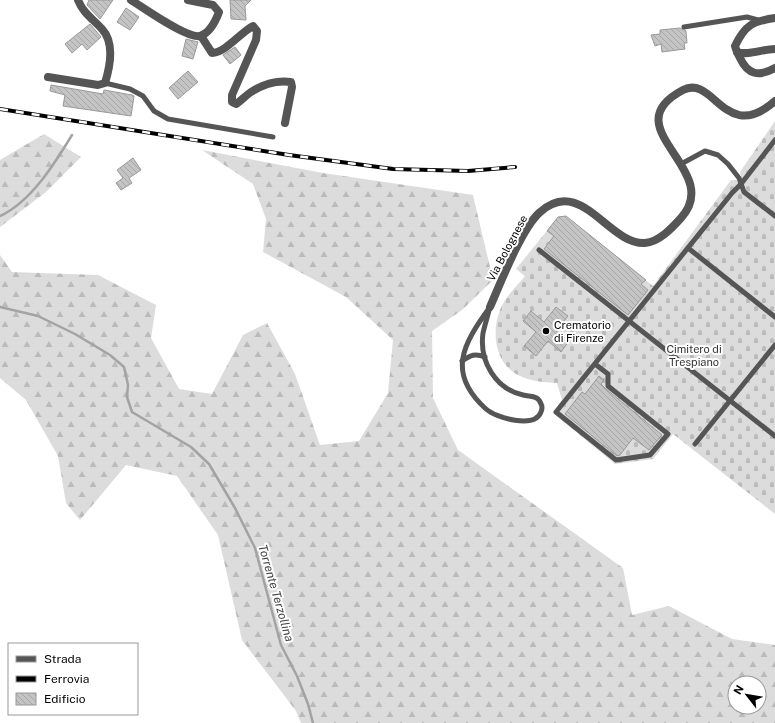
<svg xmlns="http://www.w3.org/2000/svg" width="775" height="723" viewBox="0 0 775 723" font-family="'Public Sans',sans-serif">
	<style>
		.forest { fill: url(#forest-firs); fill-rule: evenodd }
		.cemetery { fill: url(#cemetery-stones) }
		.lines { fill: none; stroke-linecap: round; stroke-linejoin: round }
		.stream { stroke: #a3a3a3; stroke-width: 2.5 }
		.building { fill: url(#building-back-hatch); stroke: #999 }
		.service { stroke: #555; stroke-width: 5 }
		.minor { stroke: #555; stroke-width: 8 }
		.rail-casing { stroke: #000; stroke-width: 4 }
		.rail { stroke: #fff; stroke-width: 2.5; stroke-dasharray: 8; stroke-linecap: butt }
		.poi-dot { fill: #000; stroke: #fff; stroke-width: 1.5 }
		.labels { text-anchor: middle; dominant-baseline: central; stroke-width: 4; stroke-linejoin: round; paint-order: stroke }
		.street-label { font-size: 11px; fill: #000; stroke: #fff }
		.poi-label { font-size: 11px; fill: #000; stroke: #fff; text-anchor: start }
		.park-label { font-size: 11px; fill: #333; stroke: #fff }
		.water-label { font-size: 12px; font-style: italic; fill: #444; stroke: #fff }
	</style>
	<defs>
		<pattern id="forest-firs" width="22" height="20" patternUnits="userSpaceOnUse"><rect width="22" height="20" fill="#dcdcdc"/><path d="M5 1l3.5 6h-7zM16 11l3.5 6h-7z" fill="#bbb"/></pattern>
		<pattern id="cemetery-stones" width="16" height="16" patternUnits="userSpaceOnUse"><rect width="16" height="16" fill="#dcdcdc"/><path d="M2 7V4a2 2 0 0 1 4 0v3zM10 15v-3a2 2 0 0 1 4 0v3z" fill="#bbb"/></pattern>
		<pattern id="building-back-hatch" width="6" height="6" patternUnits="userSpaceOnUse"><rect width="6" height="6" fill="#c4c4c4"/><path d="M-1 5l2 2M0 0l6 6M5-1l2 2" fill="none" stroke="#a7a7a7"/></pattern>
	</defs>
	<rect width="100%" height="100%" fill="#fff"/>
	<!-- forest -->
	<g class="forest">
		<polygon points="44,134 81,157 46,192 0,227 0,160"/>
		<path d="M202,150L323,173L473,195L493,280L462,310L432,331L433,398L458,450L623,568L632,615L669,606L732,639L775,645V723H301L296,711L242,640L218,535L177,476L126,465L80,520L66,503L58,456L26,400L0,378V255L12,272L98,275L156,305L151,338L179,389L212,394L243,335L267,323L295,374L320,445L359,441L388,393L393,340L346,297L263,252L266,219L253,184ZM735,683H759V707H735Z"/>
	</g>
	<!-- cemetery -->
	<path class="cemetery" d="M775,121V514L673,434L653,459L615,464L553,413L562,400L557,383C544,382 531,382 518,375C495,363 491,332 500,310C504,298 517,286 525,276L516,269L558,217L566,216L653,286L731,180H738L741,176L740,172Z"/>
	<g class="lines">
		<!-- stream -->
		<g class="stream">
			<path d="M0,216C31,202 55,163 72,135"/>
			<polyline points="0,307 38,316 75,334 110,355 124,367 128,385 127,397 132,412 191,447 209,464 235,508 255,548 281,645 297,676 308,704 313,723"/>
		</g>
	</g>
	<!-- building -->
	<g class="building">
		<polygon points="89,0 113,0 100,19 87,5"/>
		<polygon points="230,0 251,0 245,6 246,20 231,19"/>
		<polygon points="126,8 139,17 130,30 117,22"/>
		<polygon points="90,24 101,37 87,50 82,44 72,53 65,44"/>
		<polygon points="680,28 686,31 687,43 684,43 685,49 662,52 661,44 655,46 651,35 660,34 660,30"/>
		<polygon points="186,39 198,42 193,59 182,56"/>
		<polygon points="235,47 241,55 230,64 223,55"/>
		<polygon points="188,71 198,82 178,99 169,88"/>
		<polygon points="51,85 103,94 104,90 132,95 134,96 131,116 63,106 65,95 50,91"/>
		<polygon points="133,158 141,170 129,178 132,183 121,190 116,183 123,178 117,170"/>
		<polygon points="566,216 646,280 641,284 648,290 628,315 544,249 554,236 547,231 558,217"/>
		<polygon points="556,307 568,316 556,331 569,341 561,352 548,341 536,356 524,346 536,332 523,321 531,311 544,322"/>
		<polygon points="599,376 604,380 601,384 606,389 662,435 649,450 633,438 620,455 617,456 565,414 582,392 585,394"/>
	</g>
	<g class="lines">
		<!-- service -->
		<g class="service">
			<polyline points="684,27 747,17 758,20"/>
			<polyline points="105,83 130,89 143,96 154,111 168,119 273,137"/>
			<polyline points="681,164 705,151 718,155 728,164 739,178 744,192 775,216"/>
			<polyline points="688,248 775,317"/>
			<polyline points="539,250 775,436"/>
			<path d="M490,307C488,315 485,324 483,333C479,362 496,389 523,395C531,397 538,395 541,404C543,407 542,409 541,412C535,429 496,418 486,409C446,373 463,344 490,307Z"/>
			<path d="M462,361C471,355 475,353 485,357"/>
			<polyline points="595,364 608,374 608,386 668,434 650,455 616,460 556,412 732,193 741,184 775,140"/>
			<polyline points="695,444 775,345"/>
		</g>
		<!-- minor -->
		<g class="minor">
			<path d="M131,0C144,8 187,39 200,36C210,33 216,20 219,12L213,5L188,0"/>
			<path d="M775,18C753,21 745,25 735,46C736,50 738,54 740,58C748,75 759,77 775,68"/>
			<path d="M201,36L212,53C225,53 240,33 253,26L257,31L256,40L232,95V102L236,104C241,101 245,96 251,92C262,85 277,80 291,82L292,87L285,123"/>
			<path d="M737,52C749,56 762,49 775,49"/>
			<path d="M48,77L98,85L105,83C110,67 115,43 102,29C93,19 83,13 78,0"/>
			<path d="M490,307C501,282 521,230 539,213C581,174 608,245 645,243C659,242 672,228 681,218C725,169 611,128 683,90C714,74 725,145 775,101"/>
		</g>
		<!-- rail casing -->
		<g class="rail-casing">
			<polyline id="rail" points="0,109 289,155 393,169 468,171 515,167"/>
		</g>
		<!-- rail -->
		<use href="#rail" class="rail"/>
	</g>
	<!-- markers -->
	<circle class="poi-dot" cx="546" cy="331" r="4"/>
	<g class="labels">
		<!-- street labels -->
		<g class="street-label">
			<text transform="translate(507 248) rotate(-62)">Via Bolognese</text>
		</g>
		<!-- poi labels -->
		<g class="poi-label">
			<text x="554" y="325">Crematorio<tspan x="554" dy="13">di Firenze</tspan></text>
		</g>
		<!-- park labels -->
		<g class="park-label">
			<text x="694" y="349">Cimitero di<tspan x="694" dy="13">Trespiano</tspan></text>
		</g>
		<!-- water labels -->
		<g class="water-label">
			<text transform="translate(276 593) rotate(74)">Torrente Terzollina</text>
		</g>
	</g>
	<!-- legend -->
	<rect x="8" y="643" width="130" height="72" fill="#ffffff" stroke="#999999"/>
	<rect x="16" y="656" width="20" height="6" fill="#555555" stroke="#999999"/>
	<text x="44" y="663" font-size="12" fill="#000000">Strada</text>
	<rect x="16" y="676" width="20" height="6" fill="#000000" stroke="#999999"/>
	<text x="44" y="683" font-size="12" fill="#000000">Ferrovia</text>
	<rect x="16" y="693" width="20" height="12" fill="url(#building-back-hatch)" stroke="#999999"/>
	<text x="44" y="703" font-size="12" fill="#000000">Edificio</text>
	<!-- north arrow -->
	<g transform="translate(747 695) rotate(301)"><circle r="19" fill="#ffffff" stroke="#999999"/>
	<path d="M0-3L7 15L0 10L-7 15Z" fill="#000000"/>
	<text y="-6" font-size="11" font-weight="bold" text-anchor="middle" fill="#000000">N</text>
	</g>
</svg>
